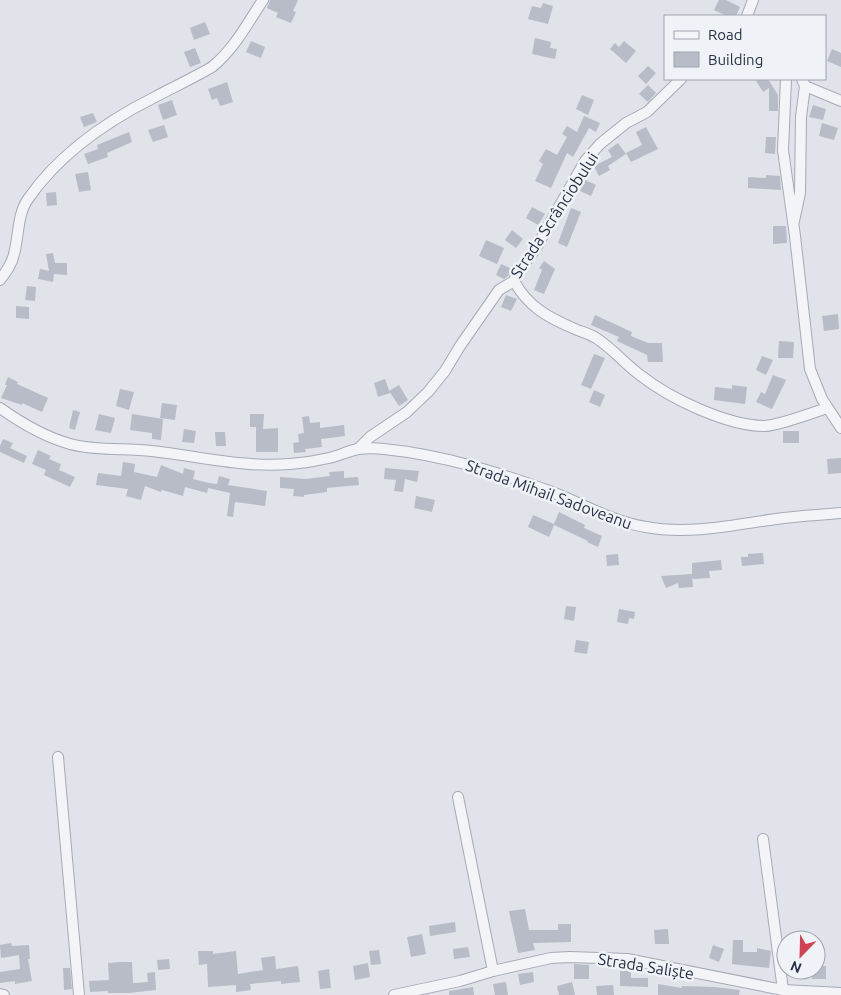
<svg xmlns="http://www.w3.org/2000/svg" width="841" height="995" viewBox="0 0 841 995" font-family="Ubuntu,sans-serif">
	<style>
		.building { fill: #b7bcc6 }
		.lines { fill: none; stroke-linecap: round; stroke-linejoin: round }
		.minor-casing { stroke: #a5aab3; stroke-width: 12 }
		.minor { stroke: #f3f4f7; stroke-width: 10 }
		.labels { text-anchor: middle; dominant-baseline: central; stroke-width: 5; stroke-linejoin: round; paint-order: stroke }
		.street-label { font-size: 16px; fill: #283041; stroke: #eff2f7 }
	</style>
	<rect width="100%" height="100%" fill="#e0e3e9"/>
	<!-- building -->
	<g class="building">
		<polygon points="270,0 298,0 293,11 296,12 291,23 276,17 278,13 267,8"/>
		<polygon points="719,0 726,0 740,7 736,16 727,16 714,10"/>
		<polygon points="543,3 553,6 548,24 528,19 532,6 541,8"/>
		<polygon points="205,22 210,34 194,40 190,28"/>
		<polygon points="535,38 551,42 550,48 557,49 555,59 532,54"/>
		<polygon points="251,41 265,47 261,58 246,52"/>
		<polygon points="624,41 636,51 626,63 610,49 615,43 619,47"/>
		<polygon points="195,48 201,63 190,67 184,52"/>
		<polygon points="832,49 841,53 841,67 827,61"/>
		<polygon points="648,66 656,73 646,84 638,76"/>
		<polygon points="755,79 768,79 778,95 778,111 769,111 769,88 763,92"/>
		<polygon points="227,82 233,102 220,106 217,98 212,100 208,89"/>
		<polygon points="648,85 656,93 648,102 639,94"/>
		<polygon points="582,95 594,100 588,115 576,109"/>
		<polygon points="172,100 177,115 163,120 158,105"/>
		<polygon points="813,105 826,109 823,120 809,117"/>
		<polygon points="93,113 97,122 84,127 80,117"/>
		<polygon points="584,116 600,123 596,132 589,128 573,157 567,153 551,188 535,181 543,164 539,161 546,149 557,155 567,137 562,134 567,126 577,132"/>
		<polygon points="822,123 838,128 834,140 819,136"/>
		<polygon points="164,125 168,137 153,142 148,130"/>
		<polygon points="646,127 658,149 631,162 626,153 642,145 636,132"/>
		<polygon points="129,132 132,142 107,153 108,157 88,164 84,154 98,149 97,145"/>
		<polygon points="766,137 776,137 775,154 765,153"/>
		<polygon points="618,143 626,154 608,166 610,170 599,176 594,166 612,157 608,150"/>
		<polygon points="88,172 91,190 79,192 75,174"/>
		<polygon points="766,175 780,176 781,190 748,188 748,177 766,178"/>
		<polygon points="585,180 596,185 591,196 580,191"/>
		<polygon points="56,192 57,205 47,206 46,193"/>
		<polygon points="532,207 545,214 538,225 526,218"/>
		<polygon points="571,208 581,212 567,247 558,243"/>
		<polygon points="773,226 786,226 787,243 773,244"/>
		<polygon points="512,230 523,239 516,248 505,240"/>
		<polygon points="486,240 504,248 497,264 479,256"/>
		<polygon points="53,253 55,263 67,263 67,275 54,274 53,282 38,279 40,269 49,271 46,254"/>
		<polygon points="544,261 555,269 544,294 534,290 542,270 539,268"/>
		<polygon points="501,264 512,269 508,276 504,279 496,275"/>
		<polygon points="27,286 36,287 35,301 25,300"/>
		<polygon points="506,295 517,299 511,311 501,307"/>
		<polygon points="16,306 29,307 29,319 16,318"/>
		<polygon points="838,314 839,329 824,331 822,316"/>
		<polygon points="595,315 632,332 631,336 648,343 662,343 663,362 648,362 647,355 617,341 619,337 591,325"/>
		<polygon points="779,341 794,342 793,358 778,358"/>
		<polygon points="594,354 605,358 591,389 581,385"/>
		<polygon points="762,356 773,360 766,375 756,370"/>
		<polygon points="773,375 786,380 772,409 756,402 761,392 765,394"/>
		<polygon points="8,377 18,382 17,384 48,398 42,412 22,403 22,405 1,398 7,385 5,385"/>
		<polygon points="385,379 390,393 378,397 374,383"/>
		<polygon points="399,385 408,400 399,406 389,391"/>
		<polygon points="732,385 747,387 745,404 714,400 715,387 732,389"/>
		<polygon points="120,389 134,392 129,410 116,406"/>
		<polygon points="594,390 605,395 600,407 589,402"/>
		<polygon points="162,403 177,405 175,420 160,418"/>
		<polygon points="73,410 80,412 75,430 69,428"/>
		<polygon points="99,414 115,418 111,433 95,430"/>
		<polygon points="132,414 163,419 161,440 152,439 152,433 130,430"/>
		<polygon points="250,414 264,414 263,429 278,428 278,452 256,452 256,427 250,427"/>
		<polygon points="309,416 310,423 320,422 320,428 344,425 345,436 321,439 322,447 305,449 306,452 294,453 293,443 299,442 298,434 304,433 302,417"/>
		<polygon points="184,429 196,431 194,443 182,442"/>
		<rect x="783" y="431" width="16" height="12"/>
		<polygon points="215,432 225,432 226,446 216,446"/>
		<polygon points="3,439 13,443 10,448 27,456 24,463 0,452 0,446"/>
		<polygon points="38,450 51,456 49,459 61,464 59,470 75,477 70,487 44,475 46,470 32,464"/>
		<polygon points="841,458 841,473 828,474 827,459"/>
		<polygon points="123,462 135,464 134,472 157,477 161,465 183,474 184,468 195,471 193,479 209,483 217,484 219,476 230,479 228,485 267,491 265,506 235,502 233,517 227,516 230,493 208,488 209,485 207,493 185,487 183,496 162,490 161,492 145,486 141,500 126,496 128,489 96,485 98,473 121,476"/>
		<polygon points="385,468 419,471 417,482 405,479 403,492 394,491 396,480 384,479"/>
		<polygon points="344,471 344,478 358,477 359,485 327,488 327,492 304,495 304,497 293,496 294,489 280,488 280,477 306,479 330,476 329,472"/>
		<polygon points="416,496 435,500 432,512 414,508"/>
		<polygon points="559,512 585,525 584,528 602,536 598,547 587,542 588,541 554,525 549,537 528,527 533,515 554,524"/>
		<polygon points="763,553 764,564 742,566 741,557 748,557 748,554"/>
		<polygon points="618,554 619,565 607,566 606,555"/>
		<polygon points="721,560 722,570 709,571 710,578 693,579 692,577 693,587 679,588 678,583 666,588 661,576 692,574 692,563"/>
		<polygon points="566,606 576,607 574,621 564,619"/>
		<polygon points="619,609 635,612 634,619 629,618 628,624 617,622"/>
		<polygon points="576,640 589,642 587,654 574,652"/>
		<polygon points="525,909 529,930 558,930 558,924 571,924 571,942 533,943 535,950 518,953 509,911"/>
		<polygon points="455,922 456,932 430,936 429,926"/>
		<polygon points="668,929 669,944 655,944 654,930"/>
		<polygon points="422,934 426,954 411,957 407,937"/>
		<polygon points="733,940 743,940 743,952 757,952 757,948 771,951 769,968 732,964"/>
		<polygon points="11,943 12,946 29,945 30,959 28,959 32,981 15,984 15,981 0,983 0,972 20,969 19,955 1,958 0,945"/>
		<polygon points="713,945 724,949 719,962 709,958"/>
		<polygon points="468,947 470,957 454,959 453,949"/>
		<polygon points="379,950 381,964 371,965 369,951"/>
		<polygon points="198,951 213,951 213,954 236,951 238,974 263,970 261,958 275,956 276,969 298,966 300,982 281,984 281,981 250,984 251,990 236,992 236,985 208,987 207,964 199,965"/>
		<polygon points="169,959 170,969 158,970 157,960"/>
		<polygon points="121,962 132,962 133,983 148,982 147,973 155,972 156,990 129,993 108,993 108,991 90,992 89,981 109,980 108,963"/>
		<polygon points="368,963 370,977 355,980 353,966"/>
		<polygon points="574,964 589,965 589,979 574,979"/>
		<polygon points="816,966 826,966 826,979 812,979 812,970 816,970"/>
		<polygon points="63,968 70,968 72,989 64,990"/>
		<polygon points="329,969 331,988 320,989 318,971"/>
		<polygon points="620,969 631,969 631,978 648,978 648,987 620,986"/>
		<polygon points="533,972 534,982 520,985 518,974"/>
		<polygon points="506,982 508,995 495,995 493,984"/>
		<polygon points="572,982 575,995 559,995 557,986"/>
		<polygon points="658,984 682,988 682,986 715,987 740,990 739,995 658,995"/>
		<polygon points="613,985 614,995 597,995 596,986"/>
		<polygon points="473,987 474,995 449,995 449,991"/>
	</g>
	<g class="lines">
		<!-- minor casing -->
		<g class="minor-casing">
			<g id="minor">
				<polyline points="747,16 753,0"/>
				<polyline points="786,79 783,150 795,236 810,369 822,399 841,428"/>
				<polyline points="805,86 841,101"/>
				<polyline points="794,221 800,193 801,117 805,86 802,79"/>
				<path d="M0,280C6,272 12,264 14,254C19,236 17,215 28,199C59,154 107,121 155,97C174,87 193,78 212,67C235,48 247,24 263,0"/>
				<path d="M514,281C528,307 549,318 575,329C582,332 590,334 596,338C612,348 625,364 640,375C669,398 727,426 765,426C780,425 812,413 827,408"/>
				<path d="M0,408C21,423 45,437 70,444C96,451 124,448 152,451C198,456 243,468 290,464C303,463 316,461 329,458C338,456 348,451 358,449C366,448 376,448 384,449C443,455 497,472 552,492C583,504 613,522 646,527C688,535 734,525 776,519C797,516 819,515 841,513"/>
				<polyline points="358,449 370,437 407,412 428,392 445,371 460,346 499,290 514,281 516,275 536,248 585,161 600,144 626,123 647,112 681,79"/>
				<polyline points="58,757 79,995"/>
				<polyline points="458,797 493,971"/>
				<polyline points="763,839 783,990"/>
				<polyline points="0,994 4,995"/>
				<polyline points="394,995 460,981 493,971 551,958 570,957 627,959 783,990 841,993"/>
			</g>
		</g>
		<!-- minor -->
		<use href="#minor" class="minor"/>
	</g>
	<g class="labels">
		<!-- street labels -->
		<g class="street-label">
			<text transform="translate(554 215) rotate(-57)">Strada Scrânciobului</text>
			<text transform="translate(549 494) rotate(20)">Strada Mihail Sadoveanu</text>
			<text transform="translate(646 966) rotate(9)">Strada Saliște</text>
		</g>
	</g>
	<!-- legend -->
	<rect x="664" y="15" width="162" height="65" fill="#eff2f7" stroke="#9fa4ae"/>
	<rect x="674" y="31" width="25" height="8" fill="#f3f4f7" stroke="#9fa4ae"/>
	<text x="708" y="40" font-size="15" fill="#283041">Road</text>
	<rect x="674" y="52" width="25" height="15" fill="#b7bcc6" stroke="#9fa4ae"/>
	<text x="708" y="65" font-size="15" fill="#283041">Building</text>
	<!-- north arrow -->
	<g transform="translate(801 955) rotate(203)"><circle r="24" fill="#eff2f7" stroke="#9fa4ae"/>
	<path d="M0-4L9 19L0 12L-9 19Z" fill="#d24152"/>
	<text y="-8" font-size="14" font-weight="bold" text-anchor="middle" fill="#283041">N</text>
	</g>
</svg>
